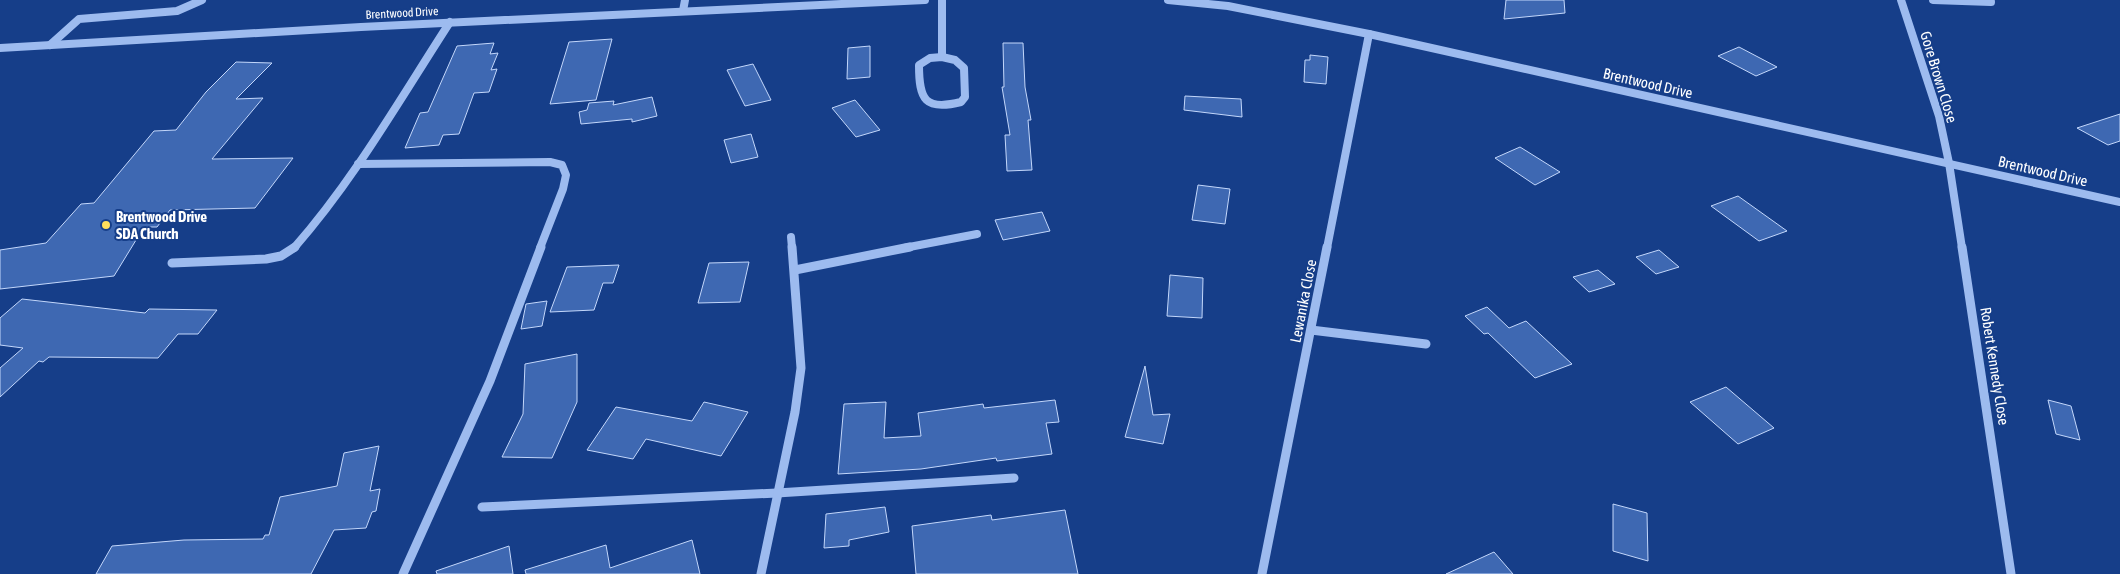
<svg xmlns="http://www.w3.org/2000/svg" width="2120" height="574" viewBox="0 0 2120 574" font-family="'Asap Condensed',sans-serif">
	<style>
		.building { fill: #3e68b2; stroke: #c3d7fb }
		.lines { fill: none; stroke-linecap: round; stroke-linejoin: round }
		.minor-far1 { stroke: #9dbbef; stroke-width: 8 }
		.minor { stroke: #9dbbef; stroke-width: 9 }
		.poi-dot { fill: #ffde5b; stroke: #163e89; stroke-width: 2 }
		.labels { text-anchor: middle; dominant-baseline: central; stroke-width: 4; stroke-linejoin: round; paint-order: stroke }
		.far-street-label { font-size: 12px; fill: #fff; stroke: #163e89 }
		.street-label { font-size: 15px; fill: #fff; stroke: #163e89 }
		.poi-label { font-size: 15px; font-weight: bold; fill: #fff; stroke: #163e89; text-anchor: start }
	</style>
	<rect width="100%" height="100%" fill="#163e89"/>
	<!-- building -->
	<g class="building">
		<polygon points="1506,0 1564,0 1565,13 1504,19"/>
		<polygon points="612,39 596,100 550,104 569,42"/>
		<polygon points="494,43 490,54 498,53 491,70 497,69 489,92 474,93 459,134 443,135 439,145 405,148 420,113 428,112 457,46"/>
		<polygon points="1003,43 1023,43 1025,87 1031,120 1028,120 1032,170 1007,171 1005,135 1010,135 1002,87 1004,87"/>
		<polygon points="870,46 870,77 847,79 848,48"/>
		<polygon points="1739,47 1777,67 1756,76 1718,56"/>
		<polygon points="1310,55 1328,57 1326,84 1304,82 1305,60 1310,60"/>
		<polygon points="236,62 272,63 236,99 263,98 212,159 293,158 255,208 170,210 157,227 144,227 114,276 0,289 0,250 46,243 81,204 94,203 154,131 176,130 206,92"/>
		<polygon points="753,64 771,100 745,106 727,70"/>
		<polygon points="1185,96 1241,99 1242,117 1184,110"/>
		<polygon points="652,97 657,116 632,122 632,119 581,124 579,112 587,110 589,103 614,101 613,105"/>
		<polygon points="855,100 880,130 856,137 832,108"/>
		<polygon points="2120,114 2120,141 2108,145 2077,128"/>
		<polygon points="751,134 758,157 731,163 724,140"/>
		<polygon points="1520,147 1560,172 1535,185 1495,158"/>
		<polygon points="1198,185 1230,189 1225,224 1192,220"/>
		<polygon points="1738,196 1787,231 1759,241 1711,206"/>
		<polygon points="1042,212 1050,231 1003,240 995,220"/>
		<polygon points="1659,250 1679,267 1656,274 1636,257"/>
		<polygon points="749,262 740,302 698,303 709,263"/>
		<polygon points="619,265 613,283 603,283 594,310 550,312 567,267"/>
		<polygon points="1598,270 1615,284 1589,292 1573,277"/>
		<polygon points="1170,275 1203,278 1202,318 1167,316"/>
		<polygon points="22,299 145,313 149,309 217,310 198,334 178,334 158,358 49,357 43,362 39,361 0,397 0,368 23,348 0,345 0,318"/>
		<polygon points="547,301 542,326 521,329 526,304"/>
		<polygon points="1487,307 1509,328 1526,321 1572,364 1535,378 1488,333 1484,334 1465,316"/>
		<polygon points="577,354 577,402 552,458 502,457 523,414 525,364"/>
		<polygon points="1145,366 1153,415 1170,414 1163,444 1125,437"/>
		<polygon points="1726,387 1774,428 1738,444 1690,402"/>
		<polygon points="1055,400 1059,422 1046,423 1052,454 997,461 996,458 921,469 838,474 844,404 886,402 884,438 921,436 918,413 983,404 984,408"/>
		<polygon points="2048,400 2071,406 2080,440 2056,434"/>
		<polygon points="704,402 748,412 721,456 646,439 633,459 587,450 616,407 692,421"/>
		<polygon points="379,446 370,491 380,489 376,511 372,512 366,528 334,530 311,574 96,574 112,546 184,540 263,539 265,535 269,535 280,497 337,486 344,453"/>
		<polygon points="1613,504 1647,513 1648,561 1613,551"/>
		<polygon points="885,507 889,532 849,540 849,546 824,548 826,514"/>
		<polygon points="1065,510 1078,574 916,574 912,526 991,515 992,520"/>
		<polygon points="692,540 700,574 526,574 525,570 606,545 610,568"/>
		<polygon points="509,546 513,574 437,574 436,571"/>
		<polygon points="1494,552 1513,574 1446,574"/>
	</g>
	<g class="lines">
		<!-- minor-far1 -->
		<g class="minor-far1">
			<polyline points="942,0 942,57"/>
			<polyline points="1168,0 1228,6 1369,34 2120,202"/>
			<polyline points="1901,0 1939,116 1949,163 1962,248"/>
			<polyline points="1933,0 1991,2"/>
			<polyline points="683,11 685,0"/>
			<polyline points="50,45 79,19 177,11 202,0"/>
			<polyline points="0,48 361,27 925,0"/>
			<path d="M942,57L955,60L964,68L965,97L961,102C925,111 919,100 919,65L930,58Z"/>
			<polyline points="358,164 550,162 562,165 566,175 563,189 540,248"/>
			<polyline points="791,237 792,248"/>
			<path d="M294,248C354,180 400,99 450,22"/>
			<polyline points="904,248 977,234"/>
			<polyline points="1327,248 1369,34"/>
		</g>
		<!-- minor -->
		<g class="minor">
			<polyline points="1962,247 2011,574"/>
			<polyline points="172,263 266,259 281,256 295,247"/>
			<polyline points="795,270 910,247"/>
			<polyline points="1311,330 1426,344"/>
			<polyline points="482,507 777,493 1014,478"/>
			<polyline points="403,574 490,381 541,247"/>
			<polyline points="761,574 795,412 801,368 792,247"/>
			<polyline points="1262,574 1327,247"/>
		</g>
	</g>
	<!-- markers -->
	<circle class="poi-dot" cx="106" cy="225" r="5"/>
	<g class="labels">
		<!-- far-street labels -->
		<g class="far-street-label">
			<text transform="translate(402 13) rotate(-3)">Brentwood Drive</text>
		</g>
		<!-- street labels -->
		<g class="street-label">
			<text transform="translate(1939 77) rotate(73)">Gore Brown Close</text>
			<text transform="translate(1648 83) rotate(13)">Brentwood Drive</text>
			<text transform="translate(2043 171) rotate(13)">Brentwood Drive</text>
			<text transform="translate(1303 301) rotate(-79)">Lewanika Close</text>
			<text transform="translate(1995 366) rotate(81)">Robert Kennedy Close</text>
		</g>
		<!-- poi labels -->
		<g class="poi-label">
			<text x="116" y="216">Brentwood Drive<tspan x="116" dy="17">SDA Church</tspan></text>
		</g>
	</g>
</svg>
